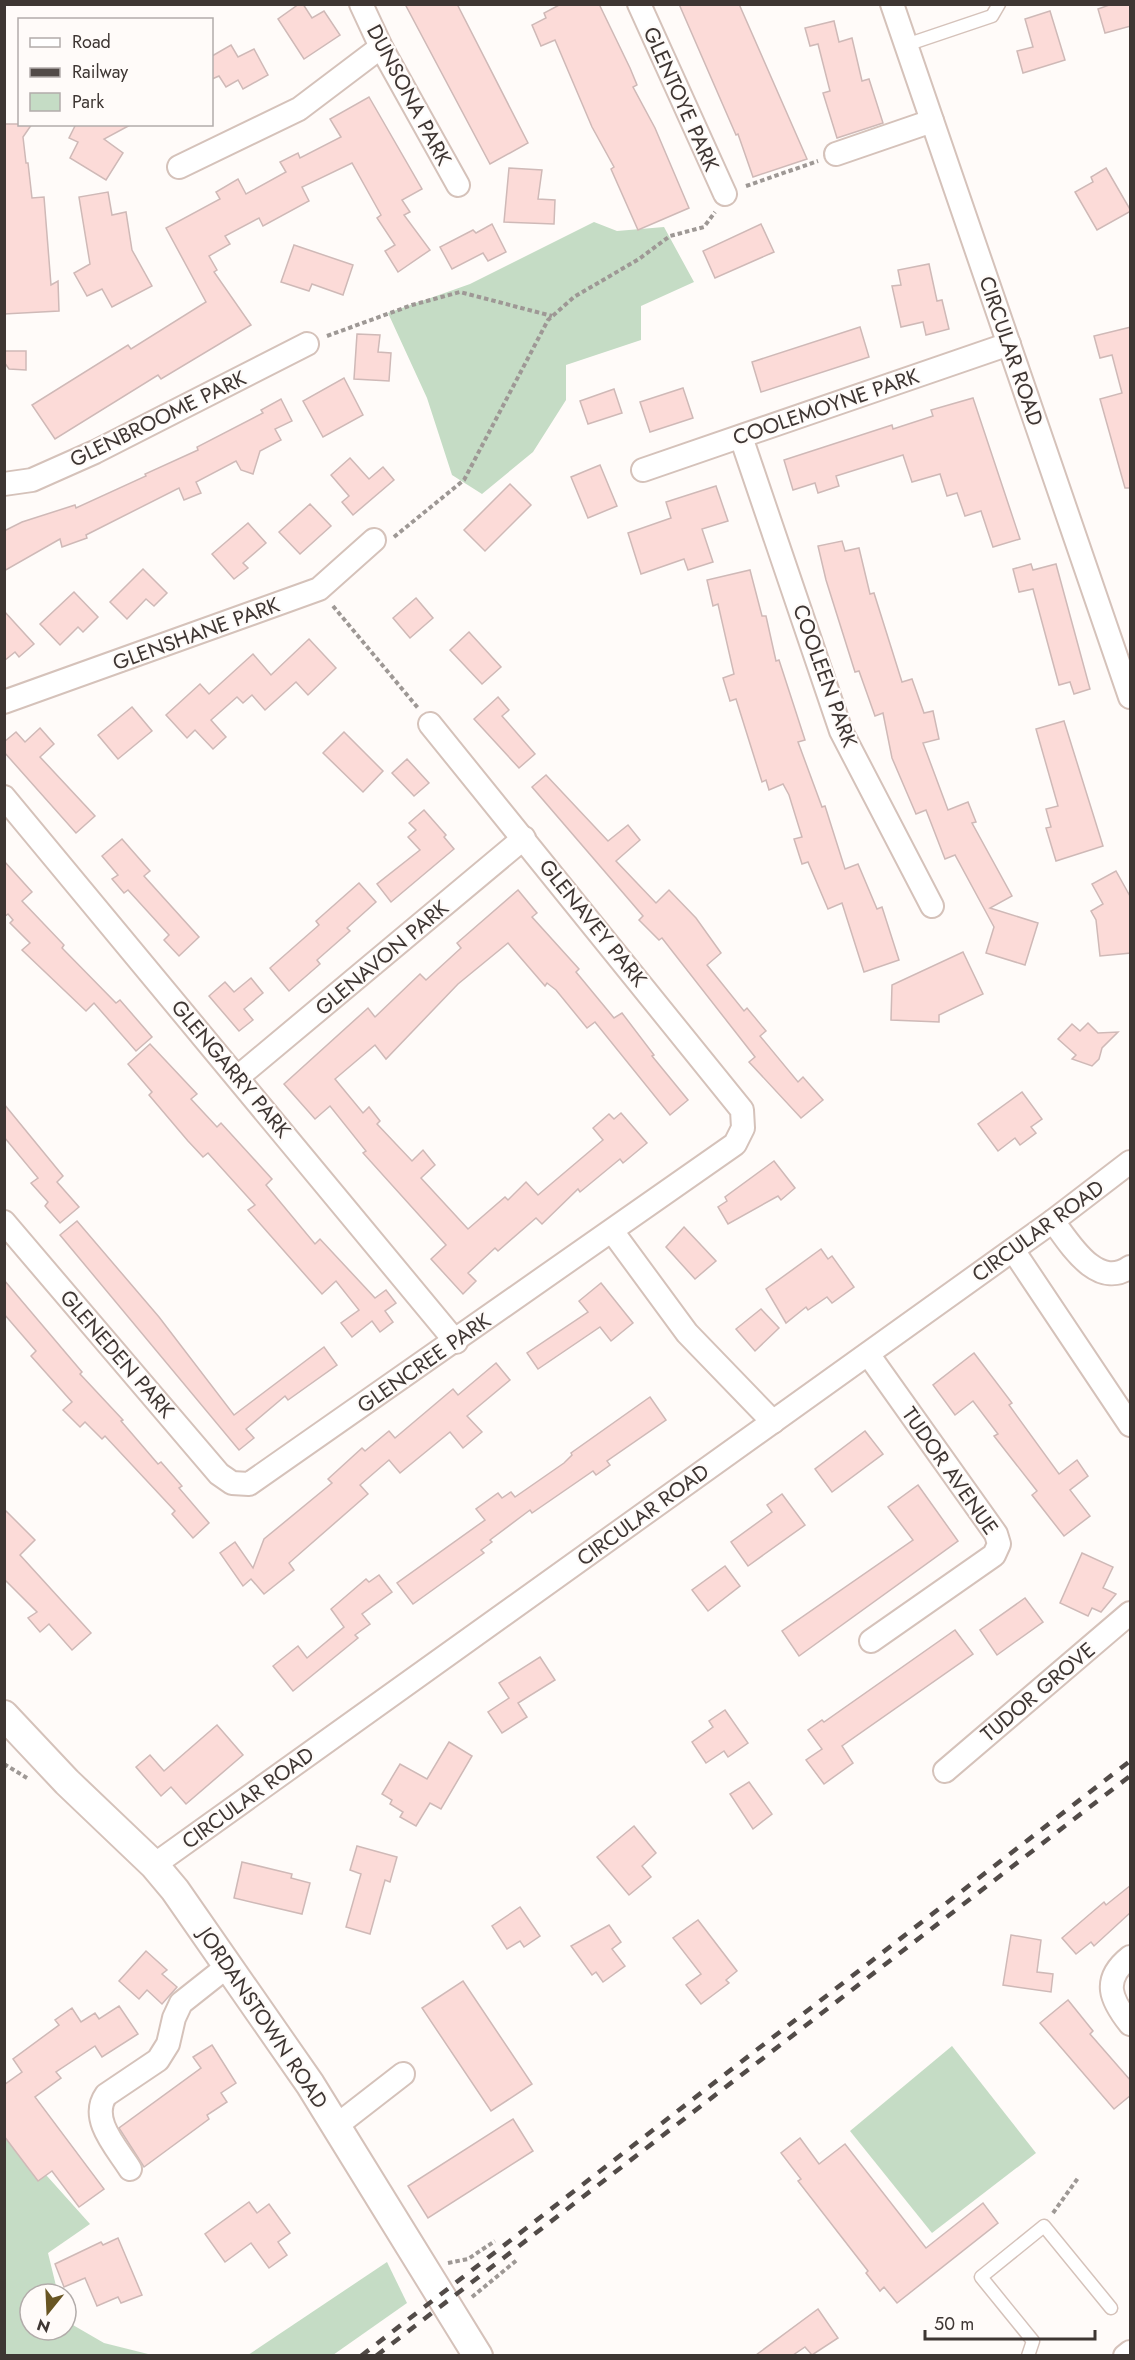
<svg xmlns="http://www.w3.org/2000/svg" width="1135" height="2360" viewBox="0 0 1135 2360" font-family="Jost,sans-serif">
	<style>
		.green { fill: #c5dcc5 }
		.building { fill: #fcdbd8; stroke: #cfb9b7; stroke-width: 1.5 }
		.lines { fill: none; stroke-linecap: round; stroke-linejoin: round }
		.service-casing { stroke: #d5c2ba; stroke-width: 15 }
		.minor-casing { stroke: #d5c2ba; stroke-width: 26 }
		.tertiary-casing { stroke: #d5c2ba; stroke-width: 32 }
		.path { stroke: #9e9895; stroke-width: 4; stroke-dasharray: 4.5 3; stroke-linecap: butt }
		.service { stroke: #fff; stroke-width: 12 }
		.minor { stroke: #fff; stroke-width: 22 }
		.tertiary { stroke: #fff; stroke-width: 28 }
		.rail { stroke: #524b48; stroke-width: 4.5; stroke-dasharray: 10 10; stroke-linecap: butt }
		.labels { text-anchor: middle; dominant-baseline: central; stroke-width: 4.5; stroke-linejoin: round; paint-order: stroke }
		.street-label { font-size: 21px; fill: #3e3633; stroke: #fffbf9 }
	</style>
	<rect width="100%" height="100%" fill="#fffbf9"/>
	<!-- green -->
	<g class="green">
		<polygon points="594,222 617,231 664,227 694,282 641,306 641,340 566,365 566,400 533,452 482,494 452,475 427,398 388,313 470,284"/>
		<polygon points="952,2046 1036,2153 932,2233 850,2131"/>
		<polygon points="4,2128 90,2224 48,2253 58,2294 30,2294 30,2330 66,2330 66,2321 104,2343 152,2355 5,2355"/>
		<polygon points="387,2262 407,2303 333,2355 248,2355"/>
	</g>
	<!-- building -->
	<g class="building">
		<polygon points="299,4 303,4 312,18 324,11 340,35 304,59 278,19"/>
		<polygon points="405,4 457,4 528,143 490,164"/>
		<polygon points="561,4 599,4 630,68 637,85 633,87 655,128 689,208 638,230 611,169 614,167 592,127 555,40 541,46 532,25 546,18 544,13"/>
		<polygon points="679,4 739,4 807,159 753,177 738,134 736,135"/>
		<polygon points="1112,4 1131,4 1131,26 1105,33 1098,9"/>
		<polygon points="1050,11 1065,60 1023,73 1017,51 1033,47 1025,19"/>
		<polygon points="834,21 839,42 852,38 862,81 869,79 883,123 837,138 823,93 830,91 818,44 810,46 805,28"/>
		<polygon points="231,45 238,57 254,49 268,75 243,89 238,80 226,87 219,76 212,79 212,56"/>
		<polygon points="369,97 422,189 402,200 410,212 404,215 430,250 398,272 385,251 395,245 377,218 381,215 352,163 302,187 309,201 263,226 259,218 225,236 230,244 209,256 217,270 214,272 251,325 161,379 158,375 55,439 32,405 128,345 131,349 206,302 166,228 220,199 216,192 238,179 246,194 286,172 280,162 298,153 300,158 341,137 330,119"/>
		<polygon points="4,124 32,124 23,137 26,163 28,163 32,198 44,197 51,285 58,281 59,311 4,314"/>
		<polygon points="76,124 132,124 104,139 123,153 106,180 70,158 78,142 69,138"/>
		<polygon points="509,168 542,170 538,199 555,200 554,224 504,222"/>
		<polygon points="1106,168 1131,211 1097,230 1075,192 1093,182 1091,177"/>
		<polygon points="108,192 112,215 126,212 132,250 152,286 112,307 102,289 87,296 74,273 90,264 79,197"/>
		<polygon points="492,224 506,252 488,261 483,253 452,269 440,247 473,230 476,233"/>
		<polygon points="761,224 774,252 715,278 703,251"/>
		<polygon points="294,245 353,265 343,295 312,284 309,291 281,282"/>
		<polygon points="929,264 937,301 942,300 949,329 926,335 923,322 901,327 892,286 901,285 898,270"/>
		<polygon points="860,327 869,357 761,392 752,362"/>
		<polygon points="1131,327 1131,488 1125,488 1100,399 1122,393 1112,355 1100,358 1094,336"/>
		<polygon points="357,334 380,335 378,352 391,353 389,381 354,379"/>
		<polygon points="4,351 26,351 26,370 9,369 4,362"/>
		<polygon points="344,378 363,415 323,437 303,401"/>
		<polygon points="683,388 693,418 650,432 640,402"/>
		<polygon points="614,389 622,413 588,424 580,401"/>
		<polygon points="973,398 1020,539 993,547 981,511 965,516 957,493 947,496 940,474 912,482 903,455 836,476 839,486 818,493 815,483 793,490 784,460 892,425 893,429 933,416 931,410"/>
		<polygon points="281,399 292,421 275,429 281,440 260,451 253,474 241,470 236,461 196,482 201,493 184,500 179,488 86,535 87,538 62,547 60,539 4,571 4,531 22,522 75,505 76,508 146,476 145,474 198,450 197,447 263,413 261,410"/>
		<polygon points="350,458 369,479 383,467 394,480 353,515 342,502 349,496 331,475"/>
		<polygon points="600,465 617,506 588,518 571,477"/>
		<polygon points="510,484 531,505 485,551 464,530"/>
		<polygon points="716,486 728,521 702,529 713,562 688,570 684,559 641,574 628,533 671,518 666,502"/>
		<polygon points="310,504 331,526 300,554 279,532"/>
		<polygon points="248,523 266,543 243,563 248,568 234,579 212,554"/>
		<polygon points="842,541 845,551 859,548 870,594 874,593 902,682 912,679 924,713 933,711 939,739 923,743 948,810 968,802 976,822 972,823 1012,896 990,908 1038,923 1025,965 986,953 994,927 955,855 945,859 926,810 916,814 892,758 883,713 875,716 859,671 855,672 826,580 818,546"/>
		<polygon points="1031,564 1033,570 1056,564 1090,689 1074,694 1070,682 1059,685 1033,589 1019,592 1013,569"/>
		<polygon points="143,569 167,593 154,606 146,599 127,619 110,602"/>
		<polygon points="750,570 762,616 766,616 776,661 779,660 805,740 798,742 822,807 825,806 845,869 858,864 877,909 882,907 899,960 864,972 842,903 828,909 808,862 802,864 794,839 802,837 789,795 783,784 769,790 766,780 762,782 736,699 730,701 723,678 734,674 718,604 713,606 707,580"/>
		<polygon points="74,592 98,617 83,632 78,627 60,645 40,624"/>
		<polygon points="416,598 433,618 410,638 393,618"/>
		<polygon points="4,611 34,644 19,657 15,652 4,661"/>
		<polygon points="469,632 501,667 482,684 450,650"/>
		<polygon points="309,639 336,668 308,695 296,682 265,710 252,695 243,703 237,697 211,720 226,737 213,749 195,730 187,738 166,715 200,684 209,694 253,654 271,675"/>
		<polygon points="498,697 509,710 502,716 535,754 519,768 474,719"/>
		<polygon points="132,707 152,731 118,759 98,735"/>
		<polygon points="1064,721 1103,846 1056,861 1046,828 1051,827 1046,809 1058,806 1036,729"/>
		<polygon points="40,728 54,744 40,757 95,816 76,833 4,752 4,742 16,732 25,742"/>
		<polygon points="344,732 383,771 363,792 323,753"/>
		<polygon points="407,759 429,783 414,796 392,773"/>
		<polygon points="546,775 608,841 628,825 640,840 616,861 656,903 669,890 696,918 721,953 707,965 744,1011 747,1008 766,1031 760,1036 798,1082 803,1077 823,1100 801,1118 749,1062 755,1057 662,938 659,940 639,920 643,916 532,787"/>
		<polygon points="424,810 446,835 444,837 454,849 391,902 377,884 420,850 408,837 416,830 409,823"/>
		<polygon points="122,839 150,871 144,876 199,937 179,956 164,940 169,935 128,890 124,893 112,879 118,875 102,856"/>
		<polygon points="4,861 32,892 22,901 64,945 62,948 116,1003 120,1000 152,1037 136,1051 94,1003 86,1011 22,950 30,943 10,923 13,920 8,914 4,917"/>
		<polygon points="1116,871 1131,898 1131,953 1100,956 1096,920 1091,911 1103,904 1092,884"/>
		<polygon points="359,883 376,902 347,928 350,931 317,960 320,964 289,991 270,968 319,925 316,921"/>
		<polygon points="518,890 537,913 532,917 579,969 576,972 614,1018 622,1013 654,1055 652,1056 688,1100 670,1115 595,1022 587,1028 556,990 547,983 545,986 508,943 458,984 386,1059 375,1045 335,1079 363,1113 369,1107 380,1121 377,1124 412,1161 423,1150 435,1165 421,1178 468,1229 505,1197 508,1200 526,1182 538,1195 603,1140 593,1128 609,1114 614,1119 621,1113 647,1143 623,1163 620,1159 580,1192 578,1189 542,1224 536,1218 498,1251 495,1248 468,1273 476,1281 463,1294 431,1259 446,1245 363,1153 366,1151 330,1106 315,1119 284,1084 368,1008 375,1017 420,974 426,980 461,948 457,943"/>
		<polygon points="963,952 983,994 939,1015 939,1022 891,1020 892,985"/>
		<polygon points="251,978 263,993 244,1009 253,1020 239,1031 209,996 225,982 234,992"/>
		<polygon points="1088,1023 1098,1033 1118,1032 1102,1048 1099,1059 1092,1066 1072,1059 1076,1055 1058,1039 1072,1024 1080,1031"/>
		<polygon points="150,1044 197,1094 191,1099 217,1127 221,1123 272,1179 266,1185 315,1244 320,1239 375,1298 386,1290 396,1303 385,1311 393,1322 380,1332 372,1321 352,1337 341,1323 359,1310 336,1281 322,1294 248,1210 255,1205 208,1153 203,1157 188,1141 149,1095 152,1092 128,1064"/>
		<polygon points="1022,1092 1042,1119 1031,1127 1036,1133 1020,1145 1015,1138 998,1151 978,1124"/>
		<polygon points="4,1104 63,1176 57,1182 79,1207 60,1223 45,1206 48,1202 31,1183 38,1178 4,1137"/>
		<polygon points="774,1161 795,1188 781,1200 778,1196 728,1224 718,1207 727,1201 725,1197"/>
		<polygon points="77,1221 159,1317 234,1415 324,1347 337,1365 288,1400 285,1396 246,1429 254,1438 239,1450 60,1235"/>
		<polygon points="684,1227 716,1261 695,1279 666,1247"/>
		<polygon points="821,1249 828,1259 832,1256 854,1287 832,1303 827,1297 808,1310 806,1307 786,1323 766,1289"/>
		<polygon points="4,1280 82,1372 80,1374 123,1420 121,1421 158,1464 161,1462 182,1486 179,1488 209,1523 193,1538 172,1514 175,1511 105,1436 102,1439 85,1422 80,1427 63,1410 72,1402 31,1356 36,1351 4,1314"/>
		<polygon points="601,1283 633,1323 611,1341 600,1327 538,1369 527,1353 588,1312 579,1301"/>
		<polygon points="761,1309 779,1328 755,1351 736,1329"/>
		<polygon points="974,1353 1012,1403 1009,1405 1059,1474 1077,1460 1088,1476 1070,1490 1090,1516 1064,1536 1032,1495 1037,1491 994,1436 998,1434 973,1401 955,1415 933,1385"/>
		<polygon points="496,1363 510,1380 467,1416 482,1432 463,1448 450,1432 400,1473 389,1460 360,1485 368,1494 289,1563 294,1570 264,1594 251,1579 243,1586 220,1553 235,1542 253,1568 264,1539 332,1483 328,1479 362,1448 365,1451 389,1431 395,1438 453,1389 458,1395"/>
		<polygon points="650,1397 666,1420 607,1461 610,1465 596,1475 593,1471 532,1513 530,1510 490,1540 492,1542 481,1550 484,1553 413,1604 397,1583 485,1520 476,1509 498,1493 502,1498 511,1492 515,1497 564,1463 572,1455 571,1453"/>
		<polygon points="865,1431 883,1454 832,1492 815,1469"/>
		<polygon points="918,1485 958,1541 799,1656 782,1631 913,1540 888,1507"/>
		<polygon points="782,1494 805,1525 748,1566 731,1542 772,1512 767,1505"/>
		<polygon points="4,1509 35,1540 20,1555 91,1633 72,1650 49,1624 40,1632 28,1618 37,1612 4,1579"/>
		<polygon points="1082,1553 1113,1567 1103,1588 1116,1594 1101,1612 1092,1608 1088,1616 1060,1603"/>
		<polygon points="725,1566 740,1586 708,1611 692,1590"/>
		<polygon points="379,1575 392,1592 362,1614 370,1624 355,1635 358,1638 293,1691 273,1666 298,1646 307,1658 344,1627 331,1609 366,1579 369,1582"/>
		<polygon points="1025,1598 1043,1622 997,1655 980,1630"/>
		<polygon points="955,1630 973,1654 842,1746 853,1763 824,1784 806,1760 822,1749 808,1730 822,1720 824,1722"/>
		<polygon points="540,1657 555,1680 518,1703 527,1717 502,1733 488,1712 509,1698 499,1683"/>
		<polygon points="725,1710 748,1743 728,1757 724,1751 706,1763 692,1742 713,1727 709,1721"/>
		<polygon points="217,1725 243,1755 186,1804 171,1787 161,1796 136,1767 150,1755 164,1771"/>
		<polygon points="449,1742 472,1756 441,1809 430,1803 416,1826 400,1817 403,1812 390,1804 392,1800 382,1794 400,1764 427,1779"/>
		<polygon points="749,1782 772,1814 753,1829 730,1794"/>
		<polygon points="634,1826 656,1853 642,1866 651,1877 629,1895 597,1857"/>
		<polygon points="357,1846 397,1857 390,1882 385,1880 370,1934 346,1927 361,1874 350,1870"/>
		<polygon points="242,1862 292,1874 291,1878 310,1883 302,1914 234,1898"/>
		<polygon points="1131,1885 1131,1912 1094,1946 1091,1942 1076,1954 1062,1938 1104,1902 1106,1905"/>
		<polygon points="520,1907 540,1936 524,1947 520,1941 507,1949 492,1926"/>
		<polygon points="698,1920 737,1971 726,1980 729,1983 701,2004 686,1985 701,1974 673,1938"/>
		<polygon points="609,1925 621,1942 612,1949 625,1966 603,1982 596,1972 592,1975 571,1946"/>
		<polygon points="1011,1935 1041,1940 1037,1972 1053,1974 1051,1992 1003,1985"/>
		<polygon points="146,1951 167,1970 162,1974 177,1987 162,2004 147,1990 139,1999 119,1981"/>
		<polygon points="463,1981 532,2084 491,2111 422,2008"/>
		<polygon points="1068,2000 1093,2031 1090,2034 1131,2081 1131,2095 1114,2109 1040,2023"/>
		<polygon points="119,2006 138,2034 102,2057 95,2046 56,2072 61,2078 35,2097 104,2189 79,2207 52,2171 38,2181 4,2136 4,2085 22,2072 13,2059 59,2025 55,2020 72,2008 81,2022 95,2013 99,2019"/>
		<polygon points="212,2045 236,2083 221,2093 227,2102 207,2115 209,2119 144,2167 119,2128 201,2068 193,2057"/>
		<polygon points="513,2119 533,2151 428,2218 408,2186"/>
		<polygon points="800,2138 819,2164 845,2144 926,2248 983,2203 998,2223 897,2303 884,2287 880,2291 866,2273 868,2271 798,2181 801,2179 781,2153"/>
		<polygon points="249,2202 257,2213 269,2204 290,2233 278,2242 287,2255 269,2268 251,2243 225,2262 205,2234"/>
		<polygon points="118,2238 142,2295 121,2303 118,2297 97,2306 85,2278 64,2287 55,2264 101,2242 103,2245"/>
		<polygon points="818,2309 838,2338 812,2355 805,2347 793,2355 756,2355"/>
	</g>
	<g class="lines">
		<!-- service casing -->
		<g class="service-casing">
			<g id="service">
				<polyline points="906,45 992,16 999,4"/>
				<polyline points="1028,2356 1033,2341 981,2277 1044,2226 1111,2308"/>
			</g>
		</g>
		<!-- minor casing -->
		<g class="minor-casing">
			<g id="minor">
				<polyline points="361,4 381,47 458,185"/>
				<polyline points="639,4 725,194"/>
				<polyline points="892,4 1130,697"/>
				<polyline points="836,154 932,121"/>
				<polyline points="179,167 299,109 381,47"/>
				<polyline points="741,437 841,731 932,906"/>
				<polyline points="643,470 1009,344"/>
				<polyline points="4,484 32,480 95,452 307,344"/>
				<polyline points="4,702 319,589 374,540"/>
				<polyline points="4,797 456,1342"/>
				<polyline points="238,1077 524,838"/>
				<path d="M1053,1221C1070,1244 1097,1290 1130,1267"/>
				<polyline points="4,1222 219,1474 232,1483 249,1484 735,1144 743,1128 742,1110 430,724"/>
				<polyline points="612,1231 687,1333 773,1422"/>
				<polyline points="1013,1250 1130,1425"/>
				<polyline points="868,1354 996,1534 999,1544 994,1555 871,1641"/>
				<polyline points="945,1771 1130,1613"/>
				<polyline points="154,1865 1053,1221 1130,1162"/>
				<path d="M1130,1957C1101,1980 1111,2000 1130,2024"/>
				<polyline points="336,2126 403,2074"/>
				<path d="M130,2169C117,2148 89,2119 106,2095L158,2060L168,2044L174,2018L181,2003L229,1965"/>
				<polyline points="1125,2356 1130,2352"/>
			</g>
		</g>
		<!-- tertiary casing -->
		<g class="tertiary-casing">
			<polyline id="tertiary" points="4,1715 67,1782 154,1865 175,1890 310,2084 478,2356"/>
		</g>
		<!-- path -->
		<g class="path">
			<polyline points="746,186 818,161"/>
			<polyline points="327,336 412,305 460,292 552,316"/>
			<polyline points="394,537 464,480 548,320 574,297 639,259 670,236 704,227 715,212"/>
			<polyline points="333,606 418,708"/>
			<polyline points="4,1764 27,1778"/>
			<polyline points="1053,2213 1078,2178"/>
			<polyline points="448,2263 468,2259 495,2241"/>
			<polyline points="472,2297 517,2260"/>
		</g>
		<!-- service -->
		<use href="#service" class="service"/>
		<!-- minor -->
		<use href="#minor" class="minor"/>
		<!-- tertiary -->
		<use href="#tertiary" class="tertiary"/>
		<!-- rail -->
		<g class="rail">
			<polyline points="361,2356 1130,1761"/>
			<polyline points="376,2356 1130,1776"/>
		</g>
	</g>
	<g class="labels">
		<!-- street labels -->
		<g class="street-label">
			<text transform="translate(409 95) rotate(62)">DUNSONA PARK</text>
			<text transform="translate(681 99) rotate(66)">GLENTOYE PARK</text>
			<text transform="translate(1011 351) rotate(71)">CIRCULAR ROAD</text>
			<text transform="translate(826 407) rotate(-19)">COOLEMOYNE PARK</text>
			<text transform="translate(158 419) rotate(-26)">GLENBROOME PARK</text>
			<text transform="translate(196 634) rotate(-20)">GLENSHANE PARK</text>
			<text transform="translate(825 676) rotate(70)">COOLEEN PARK</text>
			<text transform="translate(593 923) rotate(51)">GLENAVEY PARK</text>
			<text transform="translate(382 958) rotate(-40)">GLENAVON PARK</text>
			<text transform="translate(231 1069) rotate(50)">GLENGARRY PARK</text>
			<text transform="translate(1038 1231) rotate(-36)">CIRCULAR ROAD</text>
			<text transform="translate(117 1354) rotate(49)">GLENEDEN PARK</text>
			<text transform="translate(424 1363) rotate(-35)">GLENCREE PARK</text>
			<text transform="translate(950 1471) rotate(55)">TUDOR AVENUE</text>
			<text transform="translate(643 1515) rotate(-36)">CIRCULAR ROAD</text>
			<text transform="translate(1038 1692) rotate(-40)">TUDOR GROVE</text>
			<text transform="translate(248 1798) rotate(-36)">CIRCULAR ROAD</text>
			<text transform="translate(263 2018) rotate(56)">JORDANSTOWN ROAD</text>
		</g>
	</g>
	<!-- border -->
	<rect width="1135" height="2360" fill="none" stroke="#3e3633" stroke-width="12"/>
	<!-- legend -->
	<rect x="18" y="18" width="195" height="108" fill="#fffbf9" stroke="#b2acaa" stroke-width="1.5"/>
	<rect x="30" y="38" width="30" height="9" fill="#ffffff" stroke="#b2acaa" stroke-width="1.5"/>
	<text x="72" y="48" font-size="18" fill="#3e3633">Road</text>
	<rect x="30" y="68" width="30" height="9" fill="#524b48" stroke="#b2acaa" stroke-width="1.5"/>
	<text x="72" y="78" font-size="18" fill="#3e3633">Railway</text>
	<rect x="30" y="93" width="30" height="18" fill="#c5dcc5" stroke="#b2acaa" stroke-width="1.5"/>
	<text x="72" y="108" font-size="18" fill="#3e3633">Park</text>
	<!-- north arrow -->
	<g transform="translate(48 2312) rotate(198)"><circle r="28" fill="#fffbf9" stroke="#b2acaa" stroke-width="1.5"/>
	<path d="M0-4.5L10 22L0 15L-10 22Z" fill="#685523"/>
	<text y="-9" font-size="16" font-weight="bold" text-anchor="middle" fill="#3e3633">N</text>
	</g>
	<!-- scale -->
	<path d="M925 2330v9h170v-9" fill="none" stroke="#3e3633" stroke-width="3"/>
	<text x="934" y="2330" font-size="18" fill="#3e3633" stroke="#fffbf9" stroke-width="4.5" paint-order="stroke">50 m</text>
</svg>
